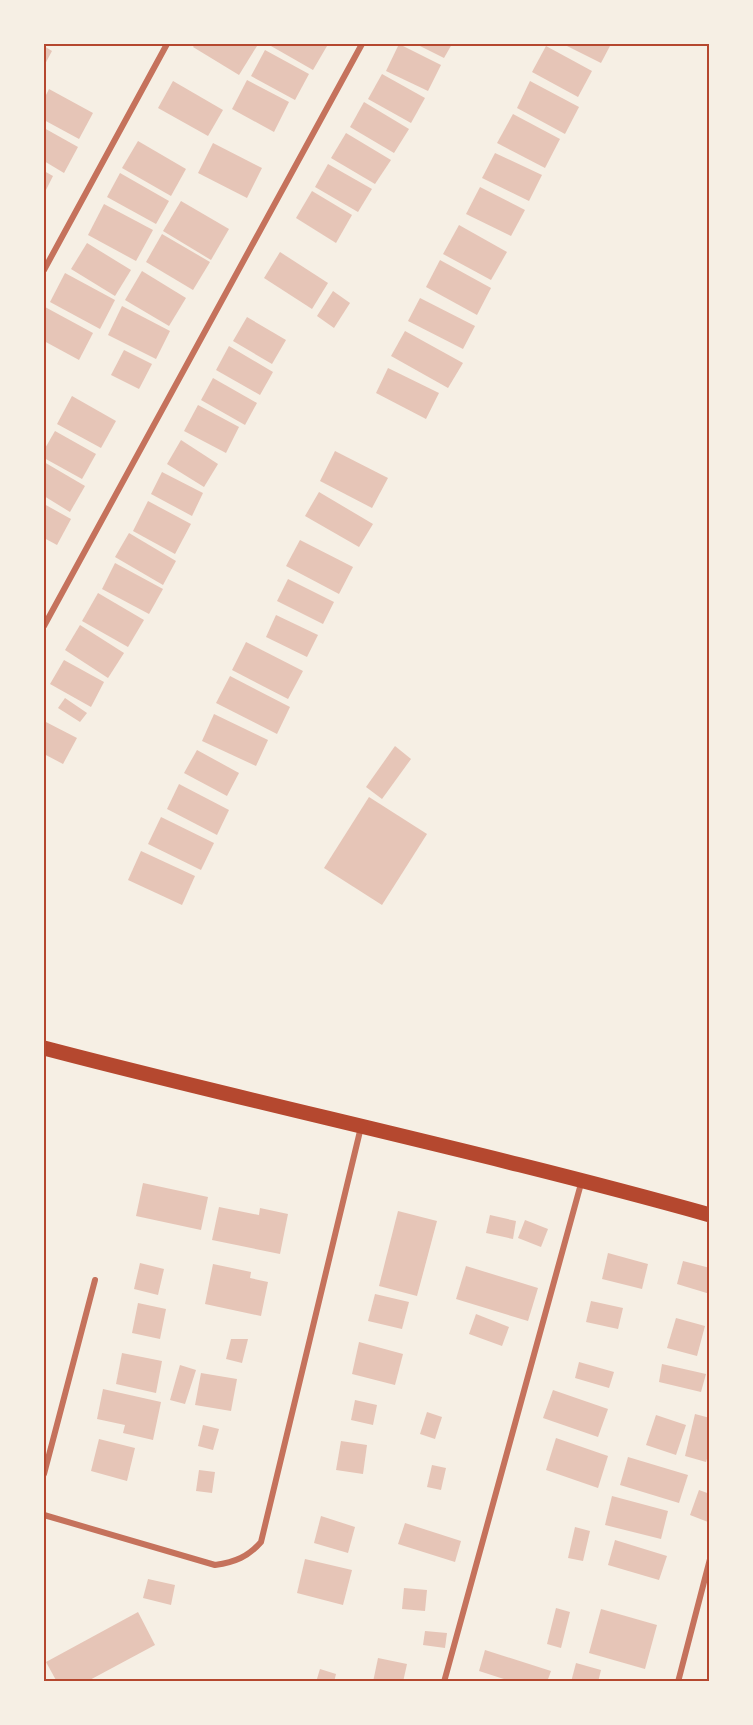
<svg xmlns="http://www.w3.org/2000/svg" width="753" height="1725" viewBox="0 0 753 1725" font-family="'Nunito Sans',sans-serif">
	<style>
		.building { fill: #e6c5b7 }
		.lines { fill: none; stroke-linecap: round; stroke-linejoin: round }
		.minor { stroke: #c5725c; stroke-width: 6 }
		.primary { stroke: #b5482f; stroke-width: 15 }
		.neatline { fill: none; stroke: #b5482f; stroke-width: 2 }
	</style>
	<rect width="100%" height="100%" fill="#f6efe4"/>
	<!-- building -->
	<g class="building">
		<polygon points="195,44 253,44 257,46 239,75 193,47"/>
		<polygon points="272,44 322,44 327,46 313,70 271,46"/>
		<polygon points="399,44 441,65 428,91 386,71"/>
		<polygon points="416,44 452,44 444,58"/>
		<polygon points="563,44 611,44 601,63"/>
		<polygon points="44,46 52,51 44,66"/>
		<polygon points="546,46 592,71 578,97 532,72"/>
		<polygon points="265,50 309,74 295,100 251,76"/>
		<polygon points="382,74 425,98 411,123 368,99"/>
		<polygon points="247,80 289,102 274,132 232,109"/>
		<polygon points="173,81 223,110 208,136 158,108"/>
		<polygon points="530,81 579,107 565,134 517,108"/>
		<polygon points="49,89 93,113 79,139 44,120 44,99"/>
		<polygon points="364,102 409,129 394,153 350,127"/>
		<polygon points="513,114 560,139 545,168 497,143"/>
		<polygon points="44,128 78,147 64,173 44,161"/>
		<polygon points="346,133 391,160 375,184 331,158"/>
		<polygon points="138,141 186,169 171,196 122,168"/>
		<polygon points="213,143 262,168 247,198 198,173"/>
		<polygon points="495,153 542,175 529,201 482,178"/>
		<polygon points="328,164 372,189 358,212 315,187"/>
		<polygon points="44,171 53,176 44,194"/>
		<polygon points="120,173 169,201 156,224 107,197"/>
		<polygon points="480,187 525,210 511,236 466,214"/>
		<polygon points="312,191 352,215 336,243 296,218"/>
		<polygon points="181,201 229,229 211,260 163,231"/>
		<polygon points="104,204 153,230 136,261 88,235"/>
		<polygon points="459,225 507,252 491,280 443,254"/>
		<polygon points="162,234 210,262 193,290 146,262"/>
		<polygon points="87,243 131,270 115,296 71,269"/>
		<polygon points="280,252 328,283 312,309 264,278"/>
		<polygon points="440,260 491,288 477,315 426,287"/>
		<polygon points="142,271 186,298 169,326 125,300"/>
		<polygon points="65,273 115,300 100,329 50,302"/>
		<polygon points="333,291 350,303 334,328 317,316"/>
		<polygon points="420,298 475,326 463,349 408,321"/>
		<polygon points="122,306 170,331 156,359 108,335"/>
		<polygon points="45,307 93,333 79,360 44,341"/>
		<polygon points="247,317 286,340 272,364 233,341"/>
		<polygon points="405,331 463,363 448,388 391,356"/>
		<polygon points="229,346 273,372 260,395 216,370"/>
		<polygon points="124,350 152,364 139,389 111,375"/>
		<polygon points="388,368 439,393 426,419 376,393"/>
		<polygon points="213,378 257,403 245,425 201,400"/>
		<polygon points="72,396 116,421 101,448 57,424"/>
		<polygon points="198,405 239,427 226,453 184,431"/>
		<polygon points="55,431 96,454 82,479 44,458 44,450"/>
		<polygon points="181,440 218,464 204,487 167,464"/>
		<polygon points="335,451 388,478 372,508 320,481"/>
		<polygon points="44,462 85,486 70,512 44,496"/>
		<polygon points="162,472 203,493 192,516 151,494"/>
		<polygon points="319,492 373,524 359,547 305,516"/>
		<polygon points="148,501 191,524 175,554 133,531"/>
		<polygon points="44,504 71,519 57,545 44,538"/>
		<polygon points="129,533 176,561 163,585 115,557"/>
		<polygon points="300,540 353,567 339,594 286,566"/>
		<polygon points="115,563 163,589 149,614 102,589"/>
		<polygon points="288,579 334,602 323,624 277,601"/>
		<polygon points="98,593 144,620 128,647 82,621"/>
		<polygon points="276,615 318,635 307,657 266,637"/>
		<polygon points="80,625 124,653 108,678 65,650"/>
		<polygon points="246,642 303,671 288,699 232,670"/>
		<polygon points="64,660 104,682 91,707 50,684"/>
		<polygon points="230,676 290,707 277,734 216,703"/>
		<polygon points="65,698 87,713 80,722 58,708"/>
		<polygon points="214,714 268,740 256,766 202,741"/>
		<polygon points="44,721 77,738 63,764 44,754"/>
		<polygon points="395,746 411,759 382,799 366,787"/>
		<polygon points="197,750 239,773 227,796 184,773"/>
		<polygon points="179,784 229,810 217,835 167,809"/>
		<polygon points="369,797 427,834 382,905 324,868"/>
		<polygon points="161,817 214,843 201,870 148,844"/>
		<polygon points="141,851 195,876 182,905 128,880"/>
		<polygon points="143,1183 208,1197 201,1230 136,1216"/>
		<polygon points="219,1207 259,1215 260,1208 288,1214 280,1254 212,1240"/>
		<polygon points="398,1211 437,1221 417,1296 379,1286"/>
		<polygon points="490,1215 516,1221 513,1239 486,1233"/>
		<polygon points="525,1220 548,1229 541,1247 518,1238"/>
		<polygon points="608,1253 648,1264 642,1289 602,1279"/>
		<polygon points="683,1261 710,1268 710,1294 677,1284"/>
		<polygon points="140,1263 164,1269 158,1295 134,1289"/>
		<polygon points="213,1264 251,1272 250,1278 268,1282 261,1316 205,1304"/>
		<polygon points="466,1266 538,1288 528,1321 456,1299"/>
		<polygon points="375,1294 409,1302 402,1329 368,1321"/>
		<polygon points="591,1301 623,1308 618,1329 586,1322"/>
		<polygon points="138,1303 166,1309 160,1339 132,1333"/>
		<polygon points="476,1314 509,1327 502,1346 469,1334"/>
		<polygon points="676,1318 705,1326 697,1356 667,1348"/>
		<polygon points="231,1339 248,1339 242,1363 226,1359"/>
		<polygon points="359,1342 403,1354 395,1385 352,1374"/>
		<polygon points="122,1353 162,1361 156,1393 116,1384"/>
		<polygon points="579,1362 614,1372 609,1388 575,1378"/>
		<polygon points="662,1364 706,1374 701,1392 659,1382"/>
		<polygon points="180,1365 196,1370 185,1404 170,1400"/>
		<polygon points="201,1373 237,1379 231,1411 195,1405"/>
		<polygon points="103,1389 161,1402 153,1440 123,1433 125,1425 97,1419"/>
		<polygon points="553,1390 608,1409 598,1437 543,1418"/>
		<polygon points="355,1400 377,1405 373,1425 351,1420"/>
		<polygon points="427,1412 442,1417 435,1439 420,1434"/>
		<polygon points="695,1414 710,1418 710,1449 706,1462 685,1456"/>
		<polygon points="656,1415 686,1425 676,1455 646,1445"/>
		<polygon points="203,1425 219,1429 213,1450 198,1446"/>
		<polygon points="556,1438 608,1456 598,1488 546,1470"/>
		<polygon points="99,1439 135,1448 127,1481 91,1471"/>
		<polygon points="341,1441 367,1445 363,1474 336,1470"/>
		<polygon points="628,1457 688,1475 679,1503 620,1485"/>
		<polygon points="432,1465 446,1468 441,1490 427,1487"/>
		<polygon points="199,1470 215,1472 212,1493 196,1491"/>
		<polygon points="699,1490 710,1494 708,1522 690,1515"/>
		<polygon points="612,1496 668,1511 661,1539 605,1525"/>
		<polygon points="321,1516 355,1527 348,1553 314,1543"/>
		<polygon points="405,1523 461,1541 455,1562 398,1544"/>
		<polygon points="575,1527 590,1531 583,1561 568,1558"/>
		<polygon points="615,1540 667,1556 659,1580 608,1565"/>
		<polygon points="305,1559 352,1570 343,1605 297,1593"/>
		<polygon points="148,1579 175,1585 171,1605 143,1598"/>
		<polygon points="404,1588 427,1590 425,1611 402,1609"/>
		<polygon points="556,1608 570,1612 561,1648 547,1644"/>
		<polygon points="601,1609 657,1625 645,1669 589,1653"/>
		<polygon points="138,1612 155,1645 86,1682 57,1682 46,1662"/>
		<polygon points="425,1631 447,1633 445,1648 423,1645"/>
		<polygon points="485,1650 551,1671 547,1682 513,1682 479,1671"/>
		<polygon points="378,1658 407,1664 403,1682 373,1682"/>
		<polygon points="576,1663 601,1670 598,1682 571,1682"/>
		<polygon points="320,1669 336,1674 334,1682 316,1682"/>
	</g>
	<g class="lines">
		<!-- minor -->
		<g class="minor">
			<polyline points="44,270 167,44"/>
			<polyline points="44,626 362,44"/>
			<polyline points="44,1474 95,1280"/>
			<path d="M44,1515L215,1565C235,1562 248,1557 261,1542L361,1127"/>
			<polyline points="444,1682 582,1180"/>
			<polyline points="678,1682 710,1559"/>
		</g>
		<!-- primary -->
		<path class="primary" d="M44,1048C265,1106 489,1153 710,1215"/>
	</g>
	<!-- border -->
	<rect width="753" height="1725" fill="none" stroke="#f6efe4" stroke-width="90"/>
	<rect x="45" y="45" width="663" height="1635" class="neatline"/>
</svg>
